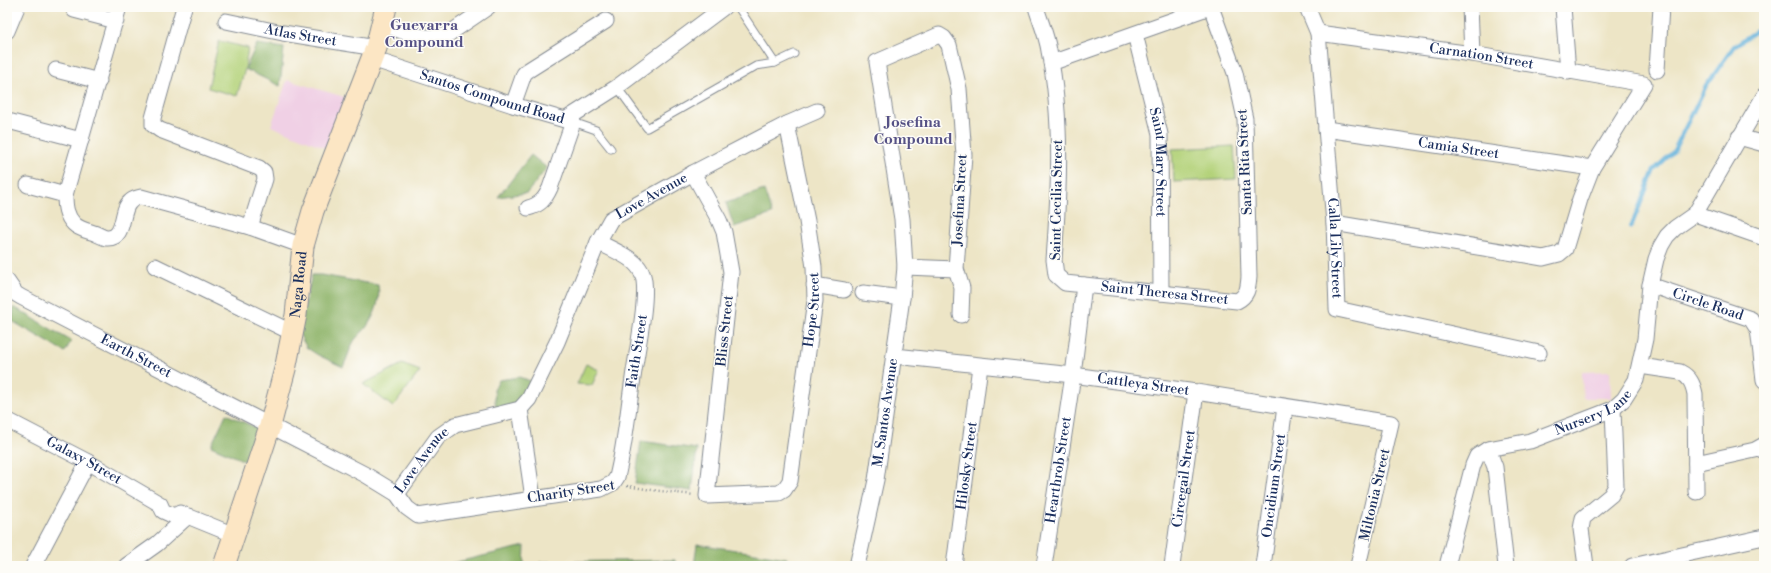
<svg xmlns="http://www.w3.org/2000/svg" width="1771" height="573" viewBox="0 0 1771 573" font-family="'Libre Bodoni',serif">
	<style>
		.built { fill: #f0d0e5 }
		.green { fill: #b3d279; stroke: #67806c }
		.forest { fill: #8eb469; stroke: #547264 }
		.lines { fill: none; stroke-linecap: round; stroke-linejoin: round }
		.stream { stroke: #5eafd9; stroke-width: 4 }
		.lane-casing { stroke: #848a92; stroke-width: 9 }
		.street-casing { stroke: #848a92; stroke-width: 17 }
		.secondary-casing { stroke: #848a92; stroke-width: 23 }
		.path { stroke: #848a92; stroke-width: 2.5; stroke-dasharray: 1 3; stroke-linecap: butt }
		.lane { stroke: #fff; stroke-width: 7 }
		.street { stroke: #fff; stroke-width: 15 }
		.secondary { stroke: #fce6c4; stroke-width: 21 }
		.labels { text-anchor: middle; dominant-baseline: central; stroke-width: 3; stroke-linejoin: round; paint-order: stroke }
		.street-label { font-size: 14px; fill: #1b2f5e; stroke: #fdfcf7 }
		.neighbourhood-label { font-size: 15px; font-weight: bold; fill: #565286; stroke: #fdfcf7 }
	</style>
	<rect width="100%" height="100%" fill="#fdfcf7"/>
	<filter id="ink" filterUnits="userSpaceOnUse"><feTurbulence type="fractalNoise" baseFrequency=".025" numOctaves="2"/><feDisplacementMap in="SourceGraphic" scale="8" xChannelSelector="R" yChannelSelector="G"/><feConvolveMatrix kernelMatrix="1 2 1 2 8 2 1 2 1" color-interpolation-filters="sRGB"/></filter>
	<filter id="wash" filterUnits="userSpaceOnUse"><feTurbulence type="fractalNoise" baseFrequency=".012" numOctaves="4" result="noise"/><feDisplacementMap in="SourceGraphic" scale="16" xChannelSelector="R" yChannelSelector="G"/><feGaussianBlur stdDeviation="0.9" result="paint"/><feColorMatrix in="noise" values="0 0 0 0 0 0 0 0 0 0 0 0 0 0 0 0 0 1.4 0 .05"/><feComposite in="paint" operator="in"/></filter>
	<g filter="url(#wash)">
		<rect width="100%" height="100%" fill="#ede5c6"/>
		<!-- built -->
		<g class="built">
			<polygon points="287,80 348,98 331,150 271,126"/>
			<polygon points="1610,371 1611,398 1583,398 1582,372"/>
		</g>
		<!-- green -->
		<g class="green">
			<polygon points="219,41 248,48 245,69 237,96 208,88"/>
			<polygon points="1234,146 1236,179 1174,182 1172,149"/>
			<polygon points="402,364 420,371 393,407 363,384"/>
			<polygon points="586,364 599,370 592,385 577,384"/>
		</g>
		<!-- forest -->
		<g class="forest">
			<polygon points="257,44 284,48 280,86 245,69"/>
			<polygon points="531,155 547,168 527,193 498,197"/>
			<polygon points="764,190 772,214 734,227 726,203"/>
			<path d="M312,275H321L378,285C381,300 375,316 365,329C361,334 355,338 353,343C349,351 347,359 343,367L318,355L307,348L298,332Z"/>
			<polygon points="14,307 71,341 65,352 12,321"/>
			<polygon points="519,377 534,382 525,401 496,410 494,390 499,380"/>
			<polygon points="226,414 261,430 247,462 211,446"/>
			<polygon points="641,441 697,449 692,491 635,483"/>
			<polygon points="697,544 787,558 786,566 694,566"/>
			<polygon points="525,546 524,566 440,566"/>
			<polygon points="675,560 675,566 540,566 540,562"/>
		</g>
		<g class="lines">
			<!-- stream -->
			<polyline class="stream" points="1631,227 1654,170 1673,152 1706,86 1734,46 1764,26"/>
		</g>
	</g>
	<g filter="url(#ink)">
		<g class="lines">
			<!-- lane casing -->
			<g class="lane-casing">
				<g id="lane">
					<polyline points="738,7 775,63"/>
					<polyline points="617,87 647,128 756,66 775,63 794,54"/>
					<polyline points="573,122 596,130 611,149"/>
				</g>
			</g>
			<!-- street casing -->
			<g class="street-casing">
				<g id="street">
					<path d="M119,7L65,195C65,206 66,216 74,224C79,229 88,231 94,233C97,234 102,237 106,238C126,240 120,210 130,202C133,198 137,198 141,197L250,227L303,246"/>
					<polyline points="184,7 153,118 153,125 160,130 259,168 264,172 265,179 250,227"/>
					<path id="s1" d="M1036,7C1040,21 1047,36 1049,51C1063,120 1059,190 1054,260L1056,275L1065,283L1237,301C1248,295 1248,288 1249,277L1245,119L1235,73L1211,7"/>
					<path id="s2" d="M1307,7L1318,33L1334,223L1337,309L1539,353"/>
					<polyline points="1470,7 1472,54"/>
					<polyline points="1563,7 1568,72"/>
					<polyline points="74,10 116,21"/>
					<path id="s3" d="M226,21L283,33L376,48"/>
					<path d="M383,24C405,32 424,42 447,35L488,7"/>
					<polyline points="7,31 17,7"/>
					<path id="s4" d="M1318,33L1472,54L1644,84L1592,168L1580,199L1565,249L1559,254L1543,258L1334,223"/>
					<path id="s5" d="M1135,34L1160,134L1161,293"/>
					<path id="s6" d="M372,59L513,105L565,120L617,87L724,7"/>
					<polyline points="1051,63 1210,7"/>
					<polyline points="56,70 99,81"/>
					<polyline points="1657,70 1661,7"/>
					<polyline points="513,105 524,74 527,71 606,21"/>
					<polyline points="8,121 81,140"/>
					<path id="s7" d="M1326,129L1592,168"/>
					<polyline points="1739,137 1764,144"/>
					<path id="s8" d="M693,173L719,220L724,232L731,272L707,496L779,493L784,490L790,481L815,301L814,267L807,221L787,124"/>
					<polyline points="28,185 65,195"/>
					<path d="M528,208C540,205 545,199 550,188L573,122L565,120"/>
					<polyline points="1695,214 1764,238"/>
					<polyline points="155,266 293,333"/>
					<polyline points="905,267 956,269"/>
					<path id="s9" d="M7,281L16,294L21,297L366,475L397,494L407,508L418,516L601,489L613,483L617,477C625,445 628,411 633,378C636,355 649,296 643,276C638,258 612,250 598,242"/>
					<polyline points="814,285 844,290"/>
					<path id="s10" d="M1650,285L1751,319L1758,330L1759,337L1764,380"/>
					<polyline points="902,298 905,267 902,219 877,62 939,35 944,38 949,45 959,89 964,155 956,269 962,288 961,315"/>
					<path id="s11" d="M895,356L1073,375L1196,392L1391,423L1358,566"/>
					<path d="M1640,366L1680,372C1690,377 1693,384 1695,394L1696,492"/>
					<polyline points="520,409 533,498"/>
					<path id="s12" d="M7,420L88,462L160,504L163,511L174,516L180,513L234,535"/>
					<polyline points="1488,449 1495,467 1506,566"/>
					<polyline points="1696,463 1755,450 1764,445"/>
					<path id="s13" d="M397,494L438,437L455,425L520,409L529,399L557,342L598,242L611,219L693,173L787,124L817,111"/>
					<polyline points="33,566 88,462"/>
					<polyline points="126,566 157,544 188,516"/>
					<path id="s14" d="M857,566L876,480L902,298L863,293"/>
					<path id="s15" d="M954,566L980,366"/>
					<path id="s16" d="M1044,566L1073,375L1084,285"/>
					<path id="s17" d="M1172,566L1196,392"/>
					<path id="s18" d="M1263,566L1285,407"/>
					<path id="s19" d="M1447,566L1473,465L1477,456L1488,449L1530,441L1613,409L1624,399L1636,380L1645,339L1650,285L1656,259L1661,246L1667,236L1675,228L1695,214L1764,96"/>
					<polyline points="1586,566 1581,529 1583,518 1611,495 1616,486 1613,409"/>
					<polyline points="1632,566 1764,537"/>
				</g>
			</g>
			<!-- secondary casing -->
			<g class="secondary-casing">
				<g id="secondary">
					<path id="s20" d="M224,566L270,426L286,365L296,315L303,246L313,211L376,48L386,7"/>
				</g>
			</g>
			<!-- path -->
			<polyline class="path" points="627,486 652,490 694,495"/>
			<!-- lane -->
			<use href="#lane" class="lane"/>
			<!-- street -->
			<use href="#street" class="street"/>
			<!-- secondary -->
			<use href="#secondary" class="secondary"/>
		</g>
	</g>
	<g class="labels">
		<!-- street labels -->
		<g class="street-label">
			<text stroke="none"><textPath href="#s3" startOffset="76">Atlas Street</textPath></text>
			<text stroke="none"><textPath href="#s4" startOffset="165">Carnation Street</textPath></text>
			<text stroke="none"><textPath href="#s6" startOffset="126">Santos Compound Road</textPath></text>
			<text stroke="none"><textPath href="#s7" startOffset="134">Camia Street</textPath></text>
			<text stroke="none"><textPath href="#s5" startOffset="131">Saint Mary Street</textPath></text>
			<text transform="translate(1245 162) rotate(-93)">Santa Rita Street</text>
			<text stroke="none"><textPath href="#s13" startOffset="416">Love Avenue</textPath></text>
			<text transform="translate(960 200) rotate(-87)">Josefina Street</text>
			<text transform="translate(1057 200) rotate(-89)">Saint Cecilia Street</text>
			<text stroke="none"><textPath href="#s2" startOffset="244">Calla Lily Street</textPath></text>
			<text stroke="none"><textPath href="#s20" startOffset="292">Naga Road</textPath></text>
			<text stroke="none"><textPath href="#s1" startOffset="383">Saint Theresa Street</textPath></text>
			<text stroke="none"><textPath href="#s10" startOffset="61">Circle Road</textPath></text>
			<text stroke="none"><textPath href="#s8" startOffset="594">Hope Street</textPath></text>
			<text transform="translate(725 331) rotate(-84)">Bliss Street</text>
			<text stroke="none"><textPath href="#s9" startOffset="810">Faith Street</textPath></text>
			<text stroke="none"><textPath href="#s9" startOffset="151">Earth Street</textPath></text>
			<text stroke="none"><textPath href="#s11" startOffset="250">Cattleya Street</textPath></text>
			<text stroke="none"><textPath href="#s19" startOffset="240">Nursery Lane</textPath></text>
			<text stroke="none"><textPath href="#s14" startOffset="156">M. Santos Avenue</textPath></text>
			<text stroke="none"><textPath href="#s13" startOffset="42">Love Avenue</textPath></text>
			<text stroke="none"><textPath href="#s12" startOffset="87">Galaxy Street</textPath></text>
			<text stroke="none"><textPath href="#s15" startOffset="101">Hilosky Street</textPath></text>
			<text stroke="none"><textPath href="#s16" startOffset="97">Hearthrob Street</textPath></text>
			<text stroke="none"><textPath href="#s17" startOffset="88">Circegail Street</textPath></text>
			<text stroke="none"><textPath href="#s18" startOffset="81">Oncidium Street</textPath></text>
			<text transform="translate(571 492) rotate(-9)">Charity Street</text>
			<text transform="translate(1375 495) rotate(-77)">Miltonia Street</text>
		</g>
		<!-- neighbourhood labels -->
		<g class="neighbourhood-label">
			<text x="424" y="25">Guevarra<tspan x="424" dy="17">Compound</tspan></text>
			<text x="913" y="122">Josefina<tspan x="913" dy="17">Compound</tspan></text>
		</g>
	</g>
	<!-- margin -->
	<rect width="1771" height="573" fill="none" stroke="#fdfcf7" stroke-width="24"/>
</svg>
